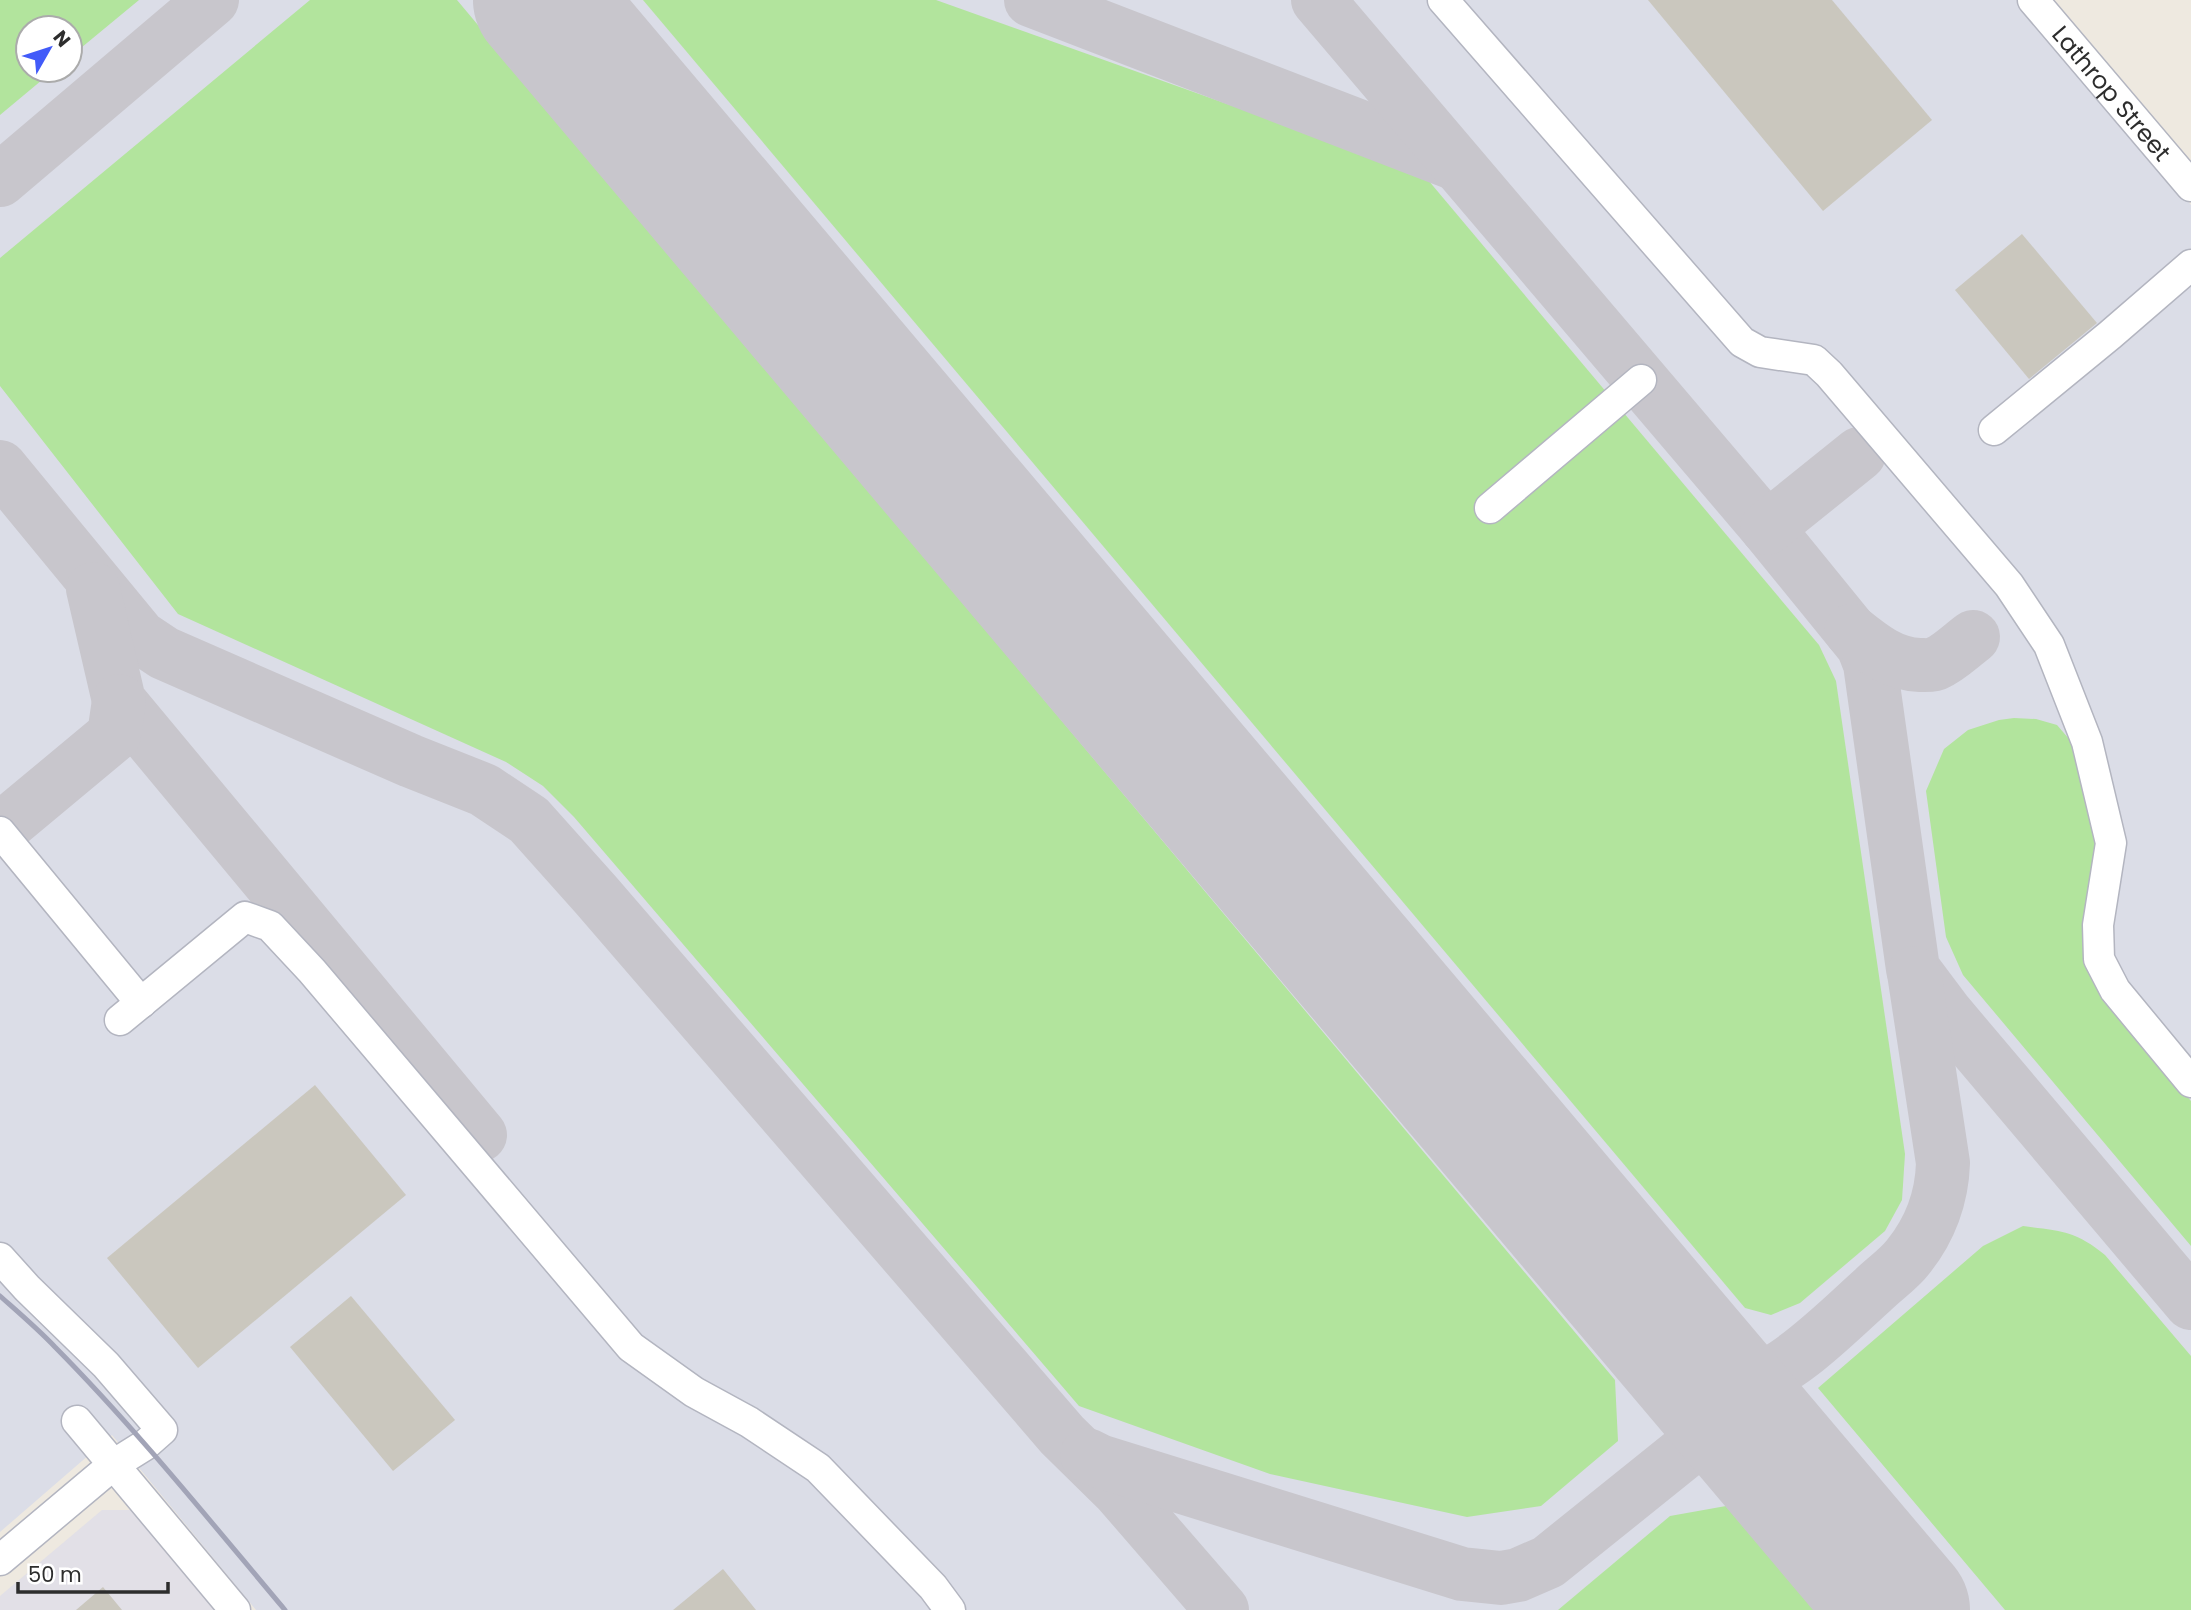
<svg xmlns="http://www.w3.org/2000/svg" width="2191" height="1610" viewBox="0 0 2191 1610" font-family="Poppins,sans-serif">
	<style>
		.industrial { fill: #e2e0e7 }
		.airport { fill: #dbdde7; fill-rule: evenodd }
		.green { fill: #b2e49d }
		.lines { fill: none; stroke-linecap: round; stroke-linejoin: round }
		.taxiway { stroke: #c8c6cc; stroke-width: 54 }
		.runway { stroke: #c8c6cc; stroke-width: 136 }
		.building { fill: #cac7be }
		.minor-casing { stroke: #b3b5c0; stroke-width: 33 }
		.minor { stroke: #fff; stroke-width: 30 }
		.rail { stroke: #a2a4b7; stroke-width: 5 }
		.labels { text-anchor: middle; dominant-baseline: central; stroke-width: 5; stroke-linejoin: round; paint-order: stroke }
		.street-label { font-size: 24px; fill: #2d2d2d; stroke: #fff }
	</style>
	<rect width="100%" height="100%" fill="#eee9e0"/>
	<!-- industrial -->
	<polygon class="industrial" points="102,1510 131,1510 214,1610 0,1610 0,1596"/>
	<!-- airport -->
	<path class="airport" d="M0,0H2019L2191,205V1610H256L112,1435L0,1532ZM28,28H70V70H28Z"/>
	<!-- green -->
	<g class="green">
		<polygon points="0,0 139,0 70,57 70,28 28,28 28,70 54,70 0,115"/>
		<polygon points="310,0 457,0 1615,1380 1618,1441 1541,1506 1467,1517 1270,1474 1079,1406 574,817 543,786 506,762 178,614 0,386 0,258"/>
		<polygon points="643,0 936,0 1423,174 1819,645 1836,681 1905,1154 1902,1200 1885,1231 1800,1303 1771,1315 1745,1308"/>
		<polygon points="2014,718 2036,719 2057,725 2082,754 2097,831 2101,994 2191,1101 2191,1246 1963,975 1946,937 1926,791 1944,749 1968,730 1999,720"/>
		<path d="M2023,1226C2060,1231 2075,1230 2105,1255L2191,1356V1610H2005L1818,1388L1983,1246Z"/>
		<polygon points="1726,1506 1814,1610 1558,1610 1670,1516"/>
	</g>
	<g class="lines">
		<!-- taxiway -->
		<g class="taxiway">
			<polyline points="1031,0 1454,163"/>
			<polyline points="1318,0 1767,528 1863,646 1870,664 1913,969 1946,1013 2191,1303"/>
			<polyline points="0,180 212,0"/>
			<polyline points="0,467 140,637 164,653 411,761 484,790 529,820 596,895 1062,1435 1119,1491 1222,1610"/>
			<polyline points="1767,528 1859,454"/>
			<polyline points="93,589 119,701 480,1135"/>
			<path d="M1851,631C1872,648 1892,664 1920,665C1925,665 1932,666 1937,663C1949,658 1962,645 1973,637"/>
			<polyline points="0,830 114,735 119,701"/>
			<path d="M1679,1348C1697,1358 1738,1381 1759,1377C1790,1371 1848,1312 1873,1290C1884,1279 1899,1269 1908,1257C1930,1230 1942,1197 1943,1163L1914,973"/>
			<polyline points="1087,1455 1099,1461 1462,1574 1501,1578 1518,1575 1548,1562 1696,1443 1701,1424 1701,1407 1679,1348"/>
		</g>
		<!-- runway -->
		<polyline class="runway" points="541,0 1902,1610"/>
	</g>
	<!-- building -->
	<g class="building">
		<polygon points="1648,0 1832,0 1932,120 1823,211"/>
		<polygon points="2022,234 2097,323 2029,379 1955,290"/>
		<polygon points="315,1085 406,1195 198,1368 107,1258"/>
		<polygon points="351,1296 455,1420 393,1471 290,1347"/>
		<polygon points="723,1569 756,1610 673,1610"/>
		<polygon points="103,1587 122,1610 76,1610"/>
	</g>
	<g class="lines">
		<!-- minor casing -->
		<g class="minor-casing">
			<g id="minor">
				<polyline points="1443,0 1742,342 1760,352 1814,360 1829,374 2009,585 2049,645 2087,742 2111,843 2098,925 2099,959 2115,990 2191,1082"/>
				<path id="s1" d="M2033,0L2191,186"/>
				<polyline points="1994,430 2110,335 2191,265"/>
				<polyline points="1490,508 1641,380"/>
				<polyline points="0,832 141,1003"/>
				<polyline points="120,1020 245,917 270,926 312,971 631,1347 694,1392 749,1422 818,1468 933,1587 950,1610"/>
				<polyline points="0,1258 27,1288 106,1365 162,1430 145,1445 113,1465 0,1560"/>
				<polyline points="77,1421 235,1610"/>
			</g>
		</g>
		<!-- minor -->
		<use href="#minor" class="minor"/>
		<!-- rail -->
		<path class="rail" d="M0,1296C18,1312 38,1329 55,1347C137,1430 210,1521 285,1610"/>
	</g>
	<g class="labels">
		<!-- street labels -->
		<g class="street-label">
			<text stroke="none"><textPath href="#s1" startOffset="122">Lathrop Street</textPath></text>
		</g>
	</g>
	<!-- north arrow -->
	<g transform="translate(49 49) rotate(51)"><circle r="33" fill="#ffffff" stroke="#ababab" stroke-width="2"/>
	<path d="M0-5L12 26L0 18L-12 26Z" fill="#425bf9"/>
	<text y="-10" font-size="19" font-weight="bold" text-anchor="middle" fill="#2d2d2d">N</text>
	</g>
	<!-- scale -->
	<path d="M18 1582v10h150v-10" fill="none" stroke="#2d2d2d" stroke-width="3.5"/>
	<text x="28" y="1582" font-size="21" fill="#2d2d2d" stroke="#ffffff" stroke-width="5" paint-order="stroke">50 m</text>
</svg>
